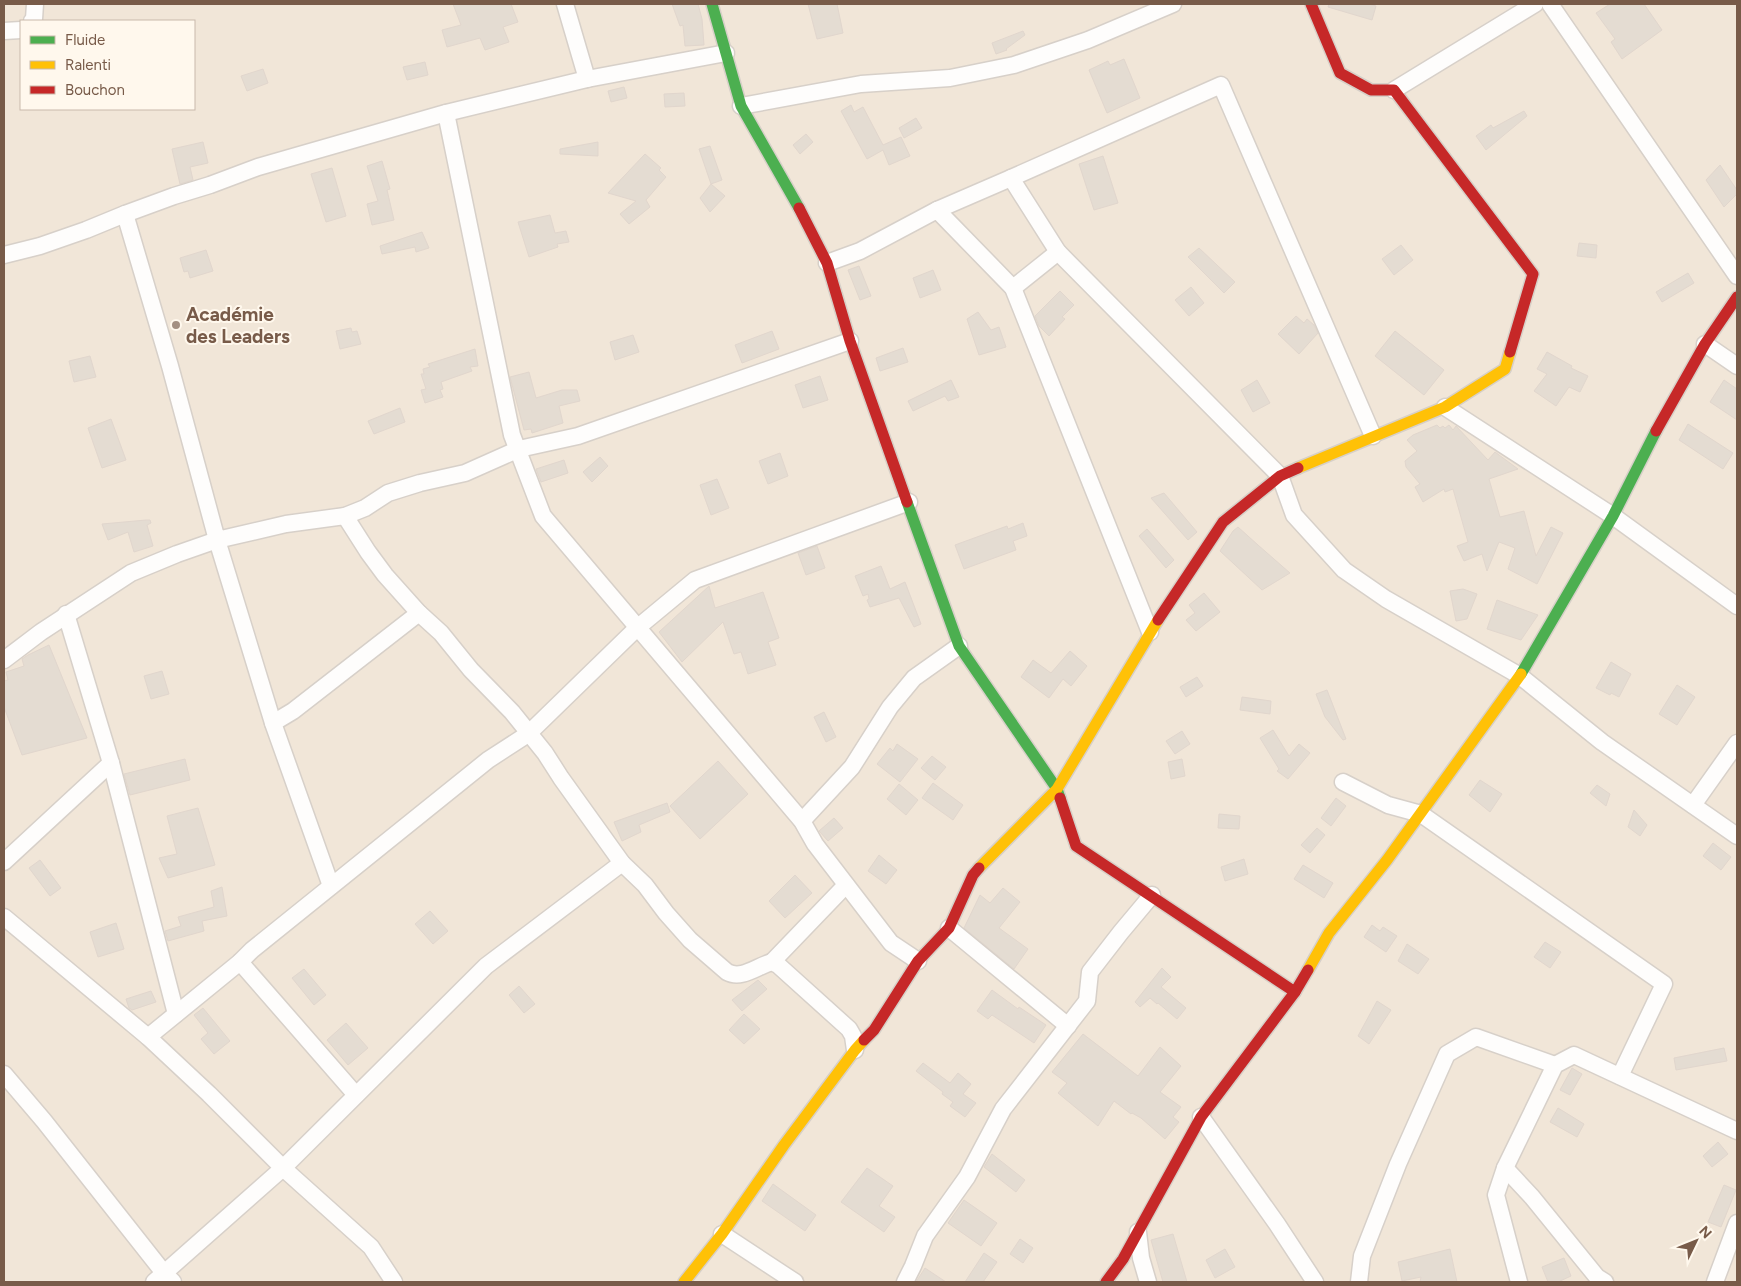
<svg xmlns="http://www.w3.org/2000/svg" width="1741" height="1286" viewBox="0 0 1741 1286" font-family="Figtree,sans-serif">
	<style>
		.residential { fill: #f1e6d8; fill-rule: evenodd }
		.building { fill: #e4dcd2; stroke: #e1d6cd }
		.lines { fill: none; stroke-linecap: round; stroke-linejoin: round }
		.street-casing { stroke: #d7d0c9; stroke-width: 19 }
		.fast-casing { stroke: #d7d0c8; stroke-width: 14 }
		.slow-casing { stroke: #d7d0c8; stroke-width: 14 }
		.jam-casing { stroke: #d7d0c8; stroke-width: 14 }
		.street { stroke: #fefdfc; stroke-width: 16 }
		.fast { stroke: #4caf50; stroke-width: 11 }
		.slow { stroke: #ffc107; stroke-width: 11 }
		.jam { stroke: #c62828; stroke-width: 11 }
		.poi-dot { fill: #a49082; stroke: #fff8ed; stroke-width: 2 }
		.labels { text-anchor: middle; dominant-baseline: central; stroke-width: 4; stroke-linejoin: round; paint-order: stroke }
		.poi-label { font-size: 19px; font-weight: bold; fill: #785b49; stroke: #fff8ed; text-anchor: start }
	</style>
	<rect width="100%" height="100%" fill="#f7f3eb"/>
	<!-- residential -->
	<path class="residential" d="M4,4H1737V1282H4ZM21,21H194V109H21Z"/>
	<!-- building -->
	<g class="building">
		<polygon points="453,4 511,4 518,22 503,27 509,42 485,50 480,38 447,47 442,30 461,25"/>
		<polygon points="672,4 698,4 702,19 704,45 685,46 683,25 680,26"/>
		<polygon points="808,4 837,4 843,33 817,39"/>
		<polygon points="1329,4 1369,4 1376,6 1372,20 1328,7"/>
		<polygon points="1610,4 1644,4 1662,30 1622,59 1611,42 1615,39 1596,13"/>
		<polygon points="1023,31 1025,35 1006,49 1007,50 996,54 992,43"/>
		<polygon points="1124,59 1140,98 1107,113 1089,70 1108,61 1110,65"/>
		<polygon points="425,62 428,75 407,80 403,67"/>
		<polygon points="263,69 268,83 247,91 241,76"/>
		<polygon points="624,87 627,98 611,102 608,91"/>
		<polygon points="684,93 685,106 665,107 664,94"/>
		<polygon points="851,105 854,112 863,107 883,145 901,137 910,156 889,165 883,150 867,159 841,111"/>
		<polygon points="1524,111 1527,116 1486,150 1476,136 1491,125 1493,128"/>
		<polygon points="916,118 922,128 904,138 899,128"/>
		<polygon points="806,134 813,142 800,154 793,145"/>
		<polygon points="203,142 208,163 190,167 193,180 180,184 172,149"/>
		<polygon points="598,142 598,156 560,154 560,149"/>
		<polygon points="710,146 722,180 711,184 699,149"/>
		<polygon points="645,154 661,168 659,170 666,177 646,200 650,207 629,224 620,214 636,201 608,193"/>
		<polygon points="1103,156 1118,203 1094,210 1079,164"/>
		<polygon points="382,161 390,189 387,190 394,220 372,225 367,204 378,201 367,166"/>
		<polygon points="1720,165 1737,190 1737,194 1724,207 1706,180"/>
		<polygon points="332,168 346,216 326,222 311,174"/>
		<polygon points="711,184 725,196 710,212 700,198"/>
		<polygon points="550,215 555,233 566,231 569,242 557,244 558,247 529,257 518,222"/>
		<polygon points="422,232 429,248 416,252 415,247 382,254 380,246"/>
		<polygon points="1579,243 1597,245 1596,258 1577,256"/>
		<polygon points="1401,245 1413,260 1394,275 1382,259"/>
		<polygon points="1199,248 1235,282 1224,293 1188,257"/>
		<polygon points="206,250 213,271 190,278 188,271 184,272 180,258"/>
		<polygon points="859,266 871,296 860,300 848,270"/>
		<polygon points="933,270 941,290 920,298 913,278"/>
		<polygon points="1688,273 1694,283 1662,302 1656,292"/>
		<polygon points="1191,287 1204,303 1189,316 1175,300"/>
		<polygon points="1060,291 1074,305 1062,317 1065,319 1049,336 1039,326 1035,316"/>
		<polygon points="978,312 991,330 999,327 1006,347 979,355 967,319"/>
		<polygon points="1296,316 1304,323 1307,319 1314,325 1318,333 1299,354 1278,334"/>
		<polygon points="351,328 352,332 357,331 361,344 340,349 336,331"/>
		<polygon points="772,331 779,349 742,363 735,345"/>
		<polygon points="1395,331 1444,370 1424,395 1375,356"/>
		<polygon points="633,335 639,352 615,360 610,342"/>
		<polygon points="903,348 908,362 880,371 876,358"/>
		<polygon points="475,349 478,366 470,367 472,371 441,382 443,389 440,390 443,397 425,403 421,390 426,389 421,374 424,374 423,369 430,367 428,364"/>
		<polygon points="1547,352 1572,366 1571,368 1588,376 1580,392 1569,387 1556,406 1534,391 1547,374 1537,369"/>
		<polygon points="90,356 96,377 74,382 69,361"/>
		<polygon points="529,372 536,398 562,390 577,390 580,401 559,406 563,423 532,433 531,429 524,430 510,377"/>
		<polygon points="820,376 828,400 803,408 795,385"/>
		<polygon points="951,380 959,397 948,401 945,396 913,411 908,401"/>
		<polygon points="1257,380 1270,403 1253,412 1241,390"/>
		<polygon points="1724,380 1737,389 1737,420 1710,402"/>
		<polygon points="400,408 405,422 374,434 368,421"/>
		<polygon points="111,419 126,460 102,468 88,428"/>
		<polygon points="1688,424 1733,453 1723,469 1679,440"/>
		<polygon points="1437,425 1440,428 1443,426 1445,428 1449,425 1453,430 1456,426 1488,460 1495,452 1518,469 1489,479 1500,517 1524,511 1536,556 1551,527 1563,533 1537,584 1508,569 1515,548 1499,542 1487,571 1482,554 1464,561 1457,546 1468,542 1453,489 1445,492 1444,489 1423,502 1415,487 1420,484 1406,467 1405,461 1417,451 1407,440 1413,435"/>
		<polygon points="780,453 788,476 768,484 759,461"/>
		<polygon points="600,457 608,466 592,482 583,472"/>
		<polygon points="564,460 568,473 541,482 536,469"/>
		<polygon points="717,479 729,508 711,515 700,485"/>
		<polygon points="1164,493 1197,532 1188,540 1151,498"/>
		<polygon points="146,520 150,520 151,523 147,525 153,546 134,552 128,532 108,540 102,524"/>
		<polygon points="1023,523 1027,536 1013,541 1016,550 964,569 955,545 1007,526 1008,529"/>
		<polygon points="1238,527 1258,545 1290,573 1262,590 1220,551 1233,531"/>
		<polygon points="1147,529 1174,560 1166,568 1139,536"/>
		<polygon points="817,546 825,568 806,575 798,553"/>
		<polygon points="881,566 890,589 905,582 921,624 914,627 899,598 870,607 867,600 869,599 868,594 863,596 855,576"/>
		<polygon points="709,586 715,608 763,592 779,638 768,642 776,665 748,674 741,652 734,654 723,622 682,662 659,632"/>
		<polygon points="1463,589 1477,594 1467,619 1456,621 1450,591"/>
		<polygon points="1204,593 1220,612 1196,631 1186,620 1195,613 1189,605"/>
		<polygon points="1497,600 1538,615 1521,640 1487,629"/>
		<polygon points="49,645 87,738 22,755 4,707 4,681 8,680 6,672 24,666 22,659 28,655"/>
		<polygon points="1070,651 1087,666 1071,686 1063,679 1049,698 1021,677 1033,660 1051,673"/>
		<polygon points="1611,662 1631,674 1619,697 1611,693 1610,695 1596,688"/>
		<polygon points="162,671 169,694 151,699 144,676"/>
		<polygon points="1197,677 1203,686 1186,697 1180,687"/>
		<polygon points="1677,685 1695,697 1677,725 1659,714"/>
		<polygon points="1327,690 1346,739 1343,740 1325,717 1316,694"/>
		<polygon points="1242,697 1271,701 1270,714 1240,710"/>
		<polygon points="824,712 836,737 826,742 814,717"/>
		<polygon points="1273,730 1289,756 1299,744 1310,753 1288,779 1277,771 1279,769 1260,738"/>
		<polygon points="1182,731 1190,744 1175,754 1166,741"/>
		<polygon points="897,744 918,759 900,782 877,764 890,748 893,751"/>
		<polygon points="932,756 946,767 935,780 921,768"/>
		<polygon points="185,759 190,780 130,795 124,774"/>
		<polygon points="1182,759 1185,776 1171,779 1168,762"/>
		<polygon points="718,761 748,794 700,839 670,806"/>
		<polygon points="1480,780 1502,794 1490,812 1469,795"/>
		<polygon points="933,783 963,805 953,820 922,798"/>
		<polygon points="899,784 918,800 906,815 887,799"/>
		<polygon points="1597,785 1610,794 1606,806 1590,793"/>
		<polygon points="1336,798 1346,806 1331,826 1321,818"/>
		<polygon points="667,803 670,812 639,825 641,832 622,841 614,822"/>
		<polygon points="198,808 215,865 168,878 159,858 177,854 167,816"/>
		<polygon points="1634,810 1647,825 1640,836 1628,827"/>
		<polygon points="1219,814 1240,816 1239,829 1218,828"/>
		<polygon points="834,818 843,828 828,841 819,831"/>
		<polygon points="1317,828 1325,835 1310,853 1301,845"/>
		<polygon points="1713,843 1731,857 1721,870 1703,856"/>
		<polygon points="879,855 897,870 886,884 868,871"/>
		<polygon points="1244,859 1248,874 1225,881 1221,867"/>
		<polygon points="40,860 61,888 50,896 29,868"/>
		<polygon points="1303,865 1333,883 1324,898 1294,879"/>
		<polygon points="795,875 812,893 785,918 769,901"/>
		<polygon points="222,887 227,916 202,921 204,931 168,941 165,931 181,926 178,917 214,907 211,891"/>
		<polygon points="1003,888 1020,902 999,928 1028,949 1014,969 964,928 980,895 990,903"/>
		<polygon points="430,911 448,931 433,944 415,924"/>
		<polygon points="116,923 124,949 98,957 90,932"/>
		<polygon points="1372,925 1380,931 1383,927 1397,936 1386,952 1364,937"/>
		<polygon points="1545,942 1561,952 1550,968 1534,957"/>
		<polygon points="1407,944 1429,959 1418,974 1398,961"/>
		<polygon points="1162,968 1171,977 1161,987 1186,1008 1177,1019 1158,1003 1157,1004 1150,998 1140,1007 1135,1002"/>
		<polygon points="304,969 326,995 314,1005 292,978"/>
		<polygon points="758,980 767,989 742,1011 732,1000"/>
		<polygon points="519,986 535,1004 524,1013 509,995"/>
		<polygon points="992,990 1018,1009 1019,1007 1046,1025 1034,1043 992,1015 988,1019 977,1011"/>
		<polygon points="151,991 156,1002 132,1010 129,1008 126,999"/>
		<polygon points="1377,1001 1391,1010 1369,1044 1358,1036"/>
		<polygon points="203,1008 230,1041 214,1054 201,1039 208,1033 194,1015"/>
		<polygon points="744,1014 760,1029 744,1044 729,1030"/>
		<polygon points="346,1023 368,1048 348,1065 327,1040"/>
		<polygon points="1083,1034 1138,1076 1160,1047 1181,1066 1160,1092 1181,1107 1173,1117 1179,1122 1165,1139 1141,1118 1132,1113 1131,1114 1114,1101 1098,1126 1058,1093 1067,1083 1052,1072"/>
		<polygon points="1724,1048 1727,1061 1676,1070 1674,1058"/>
		<polygon points="923,1063 950,1083 958,1073 971,1084 963,1094 976,1103 965,1117 950,1106 953,1102 942,1094 943,1092 916,1071"/>
		<polygon points="1572,1068 1582,1074 1570,1095 1560,1090"/>
		<polygon points="1558,1108 1584,1124 1577,1137 1550,1122"/>
		<polygon points="1718,1142 1728,1154 1712,1167 1703,1156"/>
		<polygon points="992,1154 1025,1180 1016,1192 984,1167"/>
		<polygon points="867,1168 893,1186 879,1206 895,1217 884,1232 841,1202"/>
		<polygon points="773,1184 816,1215 805,1231 762,1201"/>
		<polygon points="1724,1185 1736,1190 1721,1227 1708,1222"/>
		<polygon points="964,1200 997,1223 981,1246 948,1223"/>
		<polygon points="1173,1234 1187,1282 1163,1282 1151,1240"/>
		<polygon points="1020,1239 1033,1248 1023,1263 1010,1254"/>
		<polygon points="1225,1249 1235,1267 1215,1278 1206,1260"/>
		<polygon points="1450,1249 1457,1282 1420,1282 1421,1277 1402,1281 1398,1262"/>
		<polygon points="984,1253 997,1262 983,1282 965,1282"/>
		<polygon points="1564,1258 1571,1276 1558,1282 1548,1282 1542,1267"/>
		<polygon points="925,1268 946,1282 916,1282"/>
	</g>
	<g class="lines">
		<!-- street casing -->
		<g class="street-casing">
			<g id="street">
				<polyline points="1550,4 1737,276"/>
				<polyline points="32,21 34,19 35,4"/>
				<polyline points="4,31 21,30"/>
				<polyline points="587,79 726,53"/>
				<polyline points="1394,90 1535,4"/>
				<polyline points="741,106 861,84 950,78 1014,65 1088,40 1173,4"/>
				<polyline points="446,113 512,435 543,516 802,821 815,844 891,943 918,961"/>
				<polyline points="1011,178 1221,85 1373,436"/>
				<polyline points="937,210 1011,178 1058,252 1280,476 1294,515 1344,570 1386,599 1520,676 1602,742 1737,836"/>
				<polyline points="125,214 170,366 217,540 286,524 345,516 365,508 388,493 420,483 465,473 519,449 578,436 850,341"/>
				<polyline points="4,255 40,246 86,230 125,214 174,196 210,185 258,167 446,113 587,79 565,4"/>
				<polyline points="827,263 860,251 937,210 1013,288 1150,632"/>
				<polyline points="1013,288 1058,252"/>
				<polyline points="1705,344 1737,366"/>
				<polyline points="1445,407 1613,516 1737,606"/>
				<path d="M345,516L368,552L385,575L419,613L441,633L471,670L512,712L545,753L561,778L622,863L645,885L666,913L690,940L727,972C742,980 757,966 772,962L778,965L849,1029L853,1036L855,1050"/>
				<polyline points="66,614 111,763 176,1014"/>
				<polyline points="4,660 41,632 131,573 177,554 217,540 273,723 331,886"/>
				<polyline points="273,723 293,711 419,613"/>
				<polyline points="1343,782 1388,805 1421,814 1664,984 1620,1076"/>
				<polyline points="1693,805 1737,743"/>
				<polyline points="802,821 852,767 890,707 914,678 959,646"/>
				<polyline points="4,862 111,763"/>
				<polyline points="4,917 148,1037 209,1094 283,1168 371,1247 394,1282"/>
				<polyline points="949,928 1068,1026"/>
				<polyline points="240,962 356,1095"/>
				<polyline points="772,962 846,885"/>
				<polyline points="148,1037 240,962 252,950 488,760 528,734 637,628 695,580 909,502"/>
				<polyline points="4,1074 44,1121 164,1273 173,1282"/>
				<polyline points="1201,1117 1277,1224 1315,1282"/>
				<polyline points="1505,1168 1532,1197 1597,1277 1605,1282"/>
				<polyline points="1138,1232 1141,1258 1148,1282"/>
				<polyline points="722,1234 795,1282"/>
				<polyline points="154,1282 283,1168 486,966 622,863"/>
				<polyline points="905,1282 913,1266 925,1236 967,1177 1003,1109 1087,1001 1090,972 1121,932 1152,895"/>
				<polyline points="1359,1282 1362,1256 1398,1164 1447,1054 1476,1037 1555,1065"/>
				<polyline points="1519,1282 1496,1195 1505,1168 1555,1065 1574,1055 1737,1131"/>
				<polyline points="1715,1282 1737,1223"/>
			</g>
		</g>
		<!-- fast casing -->
		<g class="fast-casing">
			<g id="fast">
				<polyline points="712,4 741,106 799,208"/>
				<polyline points="907,502 959,646 1057,789 1060,798"/>
				<polyline points="1521,674 1613,516 1656,431"/>
			</g>
		</g>
		<!-- slow casing -->
		<g class="slow-casing">
			<g id="slow">
				<polyline points="1298,468 1445,407 1505,369 1510,352"/>
				<polyline points="979,868 1057,789 1158,620"/>
				<polyline points="1308,970 1329,933 1387,860 1521,674"/>
				<polyline points="684,1282 722,1234 784,1145 855,1050 864,1040"/>
			</g>
		</g>
		<!-- jam casing -->
		<g class="jam-casing">
			<g id="jam">
				<polyline points="1311,4 1340,73 1371,90 1394,90 1533,274 1510,352"/>
				<polyline points="799,208 827,263 850,341 907,502"/>
				<polyline points="1656,431 1705,344 1737,297"/>
				<polyline points="1158,620 1223,522 1280,476 1298,468"/>
				<polyline points="1060,798 1076,846 1295,992"/>
				<polyline points="864,1040 874,1030 918,961 949,928 973,875 979,868"/>
				<polyline points="1106,1282 1123,1259 1201,1117 1295,992 1308,970"/>
			</g>
		</g>
		<!-- street -->
		<use href="#street" class="street"/>
		<!-- fast -->
		<use href="#fast" class="fast"/>
		<!-- slow -->
		<use href="#slow" class="slow"/>
		<!-- jam -->
		<use href="#jam" class="jam"/>
	</g>
	<!-- markers -->
	<circle class="poi-dot" cx="176" cy="325" r="5"/>
	<g class="labels">
		<!-- poi labels -->
		<g class="poi-label">
			<text x="186" y="314">Académie<tspan x="186" dy="22">des Leaders</tspan></text>
		</g>
	</g>
	<!-- border -->
	<rect width="1741" height="1286" fill="none" stroke="#785b49" stroke-width="10"/>
	<!-- legend -->
	<rect x="20" y="20" width="175" height="90" fill="#fff8ed" stroke="#c9b9ab"/>
	<rect x="30" y="36" width="25" height="8" fill="#4caf50" stroke="#c9b9ab"/>
	<text x="65" y="45" font-size="15" fill="#785b49">Fluide</text>
	<rect x="30" y="61" width="25" height="8" fill="#ffc107" stroke="#c9b9ab"/>
	<text x="65" y="70" font-size="15" fill="#785b49">Ralenti</text>
	<rect x="30" y="86" width="25" height="8" fill="#c62828" stroke="#c9b9ab"/>
	<text x="65" y="95" font-size="15" fill="#785b49">Bouchon</text>
	<!-- north arrow -->
	<g transform="translate(1696 1241) rotate(47)" stroke="#fff8ed" stroke-width="4" paint-order="stroke">
	<path d="M0-4L9 19L0 12L-9 19Z" fill="#785b49"/>
	<text y="-8" font-size="14" font-weight="bold" text-anchor="middle" fill="#785b49">N</text>
	</g>
</svg>
